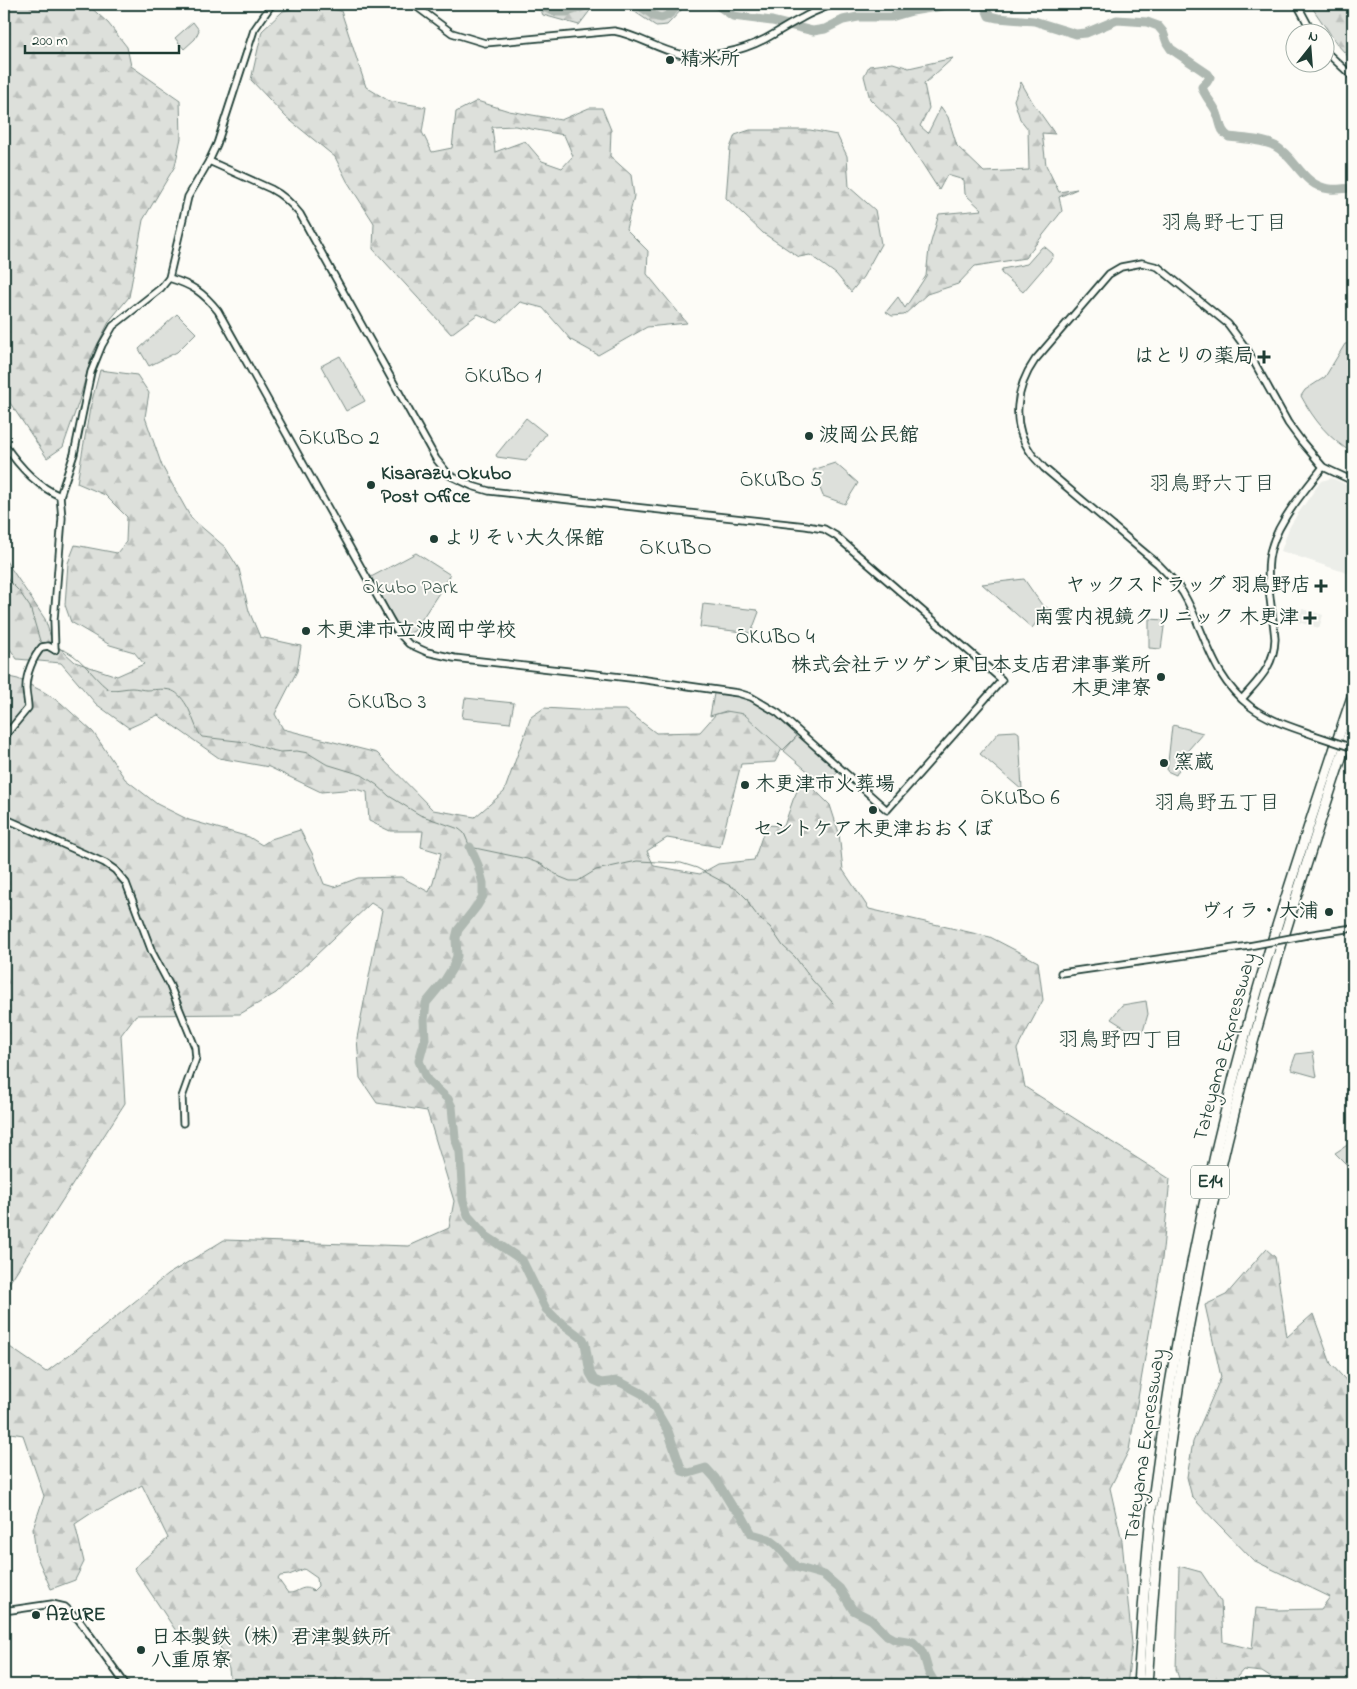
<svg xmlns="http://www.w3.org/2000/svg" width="1357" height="1689" viewBox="0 0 1357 1689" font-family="'Indie Flower','Klee One',sans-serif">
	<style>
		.built { fill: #eceee9 }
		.forest { fill: url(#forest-firs); stroke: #7e8e88; fill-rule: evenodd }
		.green { fill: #dde0db; stroke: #7e8e88 }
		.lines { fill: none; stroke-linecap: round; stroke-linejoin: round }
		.stream { stroke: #75877f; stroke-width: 1 }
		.river { stroke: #aeb8b1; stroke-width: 9 }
		.tertiary-casing { stroke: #1f3d34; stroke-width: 9 }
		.motorway-casing { stroke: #1f3d34; stroke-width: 12 }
		.tertiary { stroke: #fdfcf7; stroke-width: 5.5 }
		.motorway { stroke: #fdfcf7; stroke-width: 9 }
		.tertiary-bridge-casing { stroke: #1f3d34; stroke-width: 9; stroke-linecap: butt }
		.tertiary-bridge { stroke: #fdfcf7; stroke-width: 5.5 }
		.poi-dot { fill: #1f3d34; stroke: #fdfcf7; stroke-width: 2 }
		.labels { text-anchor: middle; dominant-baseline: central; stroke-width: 4; stroke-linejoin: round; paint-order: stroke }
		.shield { fill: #fdfcf7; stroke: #62766e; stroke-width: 1 }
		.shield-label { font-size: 19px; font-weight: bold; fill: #1f3d34 }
		.poi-label { font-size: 20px; font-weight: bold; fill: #1f3d34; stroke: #fdfcf7; text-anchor: start }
		.park-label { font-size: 20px; fill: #455e55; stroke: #fdfcf7 }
		.street-label { font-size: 20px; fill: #1f3d34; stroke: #fdfcf7 }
		.neighbourhood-label { font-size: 21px; fill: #1f3d34; stroke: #fdfcf7 }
		.quarter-label { font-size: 22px; letter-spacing: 1px; fill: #1f3d34; stroke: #fdfcf7 }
	</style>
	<defs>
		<pattern id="forest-firs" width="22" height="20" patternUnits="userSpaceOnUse" patternTransform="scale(1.25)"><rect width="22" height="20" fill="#dde0db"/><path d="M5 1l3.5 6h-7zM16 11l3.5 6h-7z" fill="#bdc1bd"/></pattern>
	</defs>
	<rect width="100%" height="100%" fill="#fdfcf7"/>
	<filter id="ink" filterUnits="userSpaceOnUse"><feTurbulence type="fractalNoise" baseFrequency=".02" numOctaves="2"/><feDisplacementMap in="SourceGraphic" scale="10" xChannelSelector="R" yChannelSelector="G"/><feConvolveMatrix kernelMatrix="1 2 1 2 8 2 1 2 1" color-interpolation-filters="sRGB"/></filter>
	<g filter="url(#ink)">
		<!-- built -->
		<g class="built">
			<polygon points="1332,478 1353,488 1353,575 1281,551 1289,528 1297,515 1321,481"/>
			<polygon points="1302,609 1323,615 1319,628 1298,622"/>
		</g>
		<!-- forest -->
		<g class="forest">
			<polygon points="4,4 87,4 108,23 127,47 131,66 180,100 181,138 175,166 143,220 129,297 110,320 92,355 79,401 63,447 47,458 4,394"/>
			<polygon points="538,4 595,4 579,25 543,15"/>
			<polygon points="623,4 687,4 667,25 656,26"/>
			<polygon points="1313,4 1353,4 1353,62 1337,44 1311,6"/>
			<path d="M306,5L341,11L366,87L389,101L426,107L422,132L432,152L452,148L456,112L477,101L509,111L561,120L589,108H602L611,130L610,156L631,175L634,196L626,229L648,251L647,274L687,323L647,327L598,355L571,340L543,308L520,302L498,323L478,314L451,334L373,249L374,223L347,181L335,157L286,117L251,80L262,31L283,11ZM515,126L564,135L573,156L562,168L542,161L525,141L495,152L492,127Z"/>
			<polygon points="953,58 924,84 929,108 920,126 928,133 941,107 948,117 957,146 984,172 1029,170 1028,129 1020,119 1014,100 1021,82 1033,103 1055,134 1042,133 1046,165 1059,192 1077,189 1059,197 1062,211 1025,258 975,266 958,284 927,294 904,315 892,316 886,312 898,297 905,308 926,276 929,249 939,214 982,210 965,194 964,180 947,175 939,190 898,126 870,99 864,76 869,66 893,63 909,68"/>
			<polygon points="750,130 810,130 837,135 847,156 849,187 875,210 881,244 863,277 851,292 836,274 810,255 799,257 763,233 726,198 730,148 735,135"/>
			<path d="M100,370L137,375L149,393L145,417L162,466L191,518L225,547L239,569L249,611L260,637L301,646L297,671L275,714L283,729L377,753L433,810L475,817L504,792L531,717L544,708L577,710H626L656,733L700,732L716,714L740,709L785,743L775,762L741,764L720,847L667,838L647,851L654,866L700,874L718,864L754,860L766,825L784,826L793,800L803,778L830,805L839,833L843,870L869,909L990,937L1038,962L1043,1000L1017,1049L1025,1087L1170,1179L1162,1259L1129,1450L1110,1488L1122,1541L1132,1644L1127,1685H339L338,1684L334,1685H231L229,1669L218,1641L202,1635L182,1640L134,1568L168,1538L142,1485L90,1514L75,1524L84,1562L75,1580L51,1589L36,1555L33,1529L44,1496L23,1435L4,1432V1343L46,1372L77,1349L167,1275L224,1240L409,1246L449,1228L454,1201L427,1111L377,1103L360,1078L357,1038L382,910L371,903L276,993L240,1014L136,1015L121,1035L125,1103L4,1291V676L18,679L44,692L61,703L93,732L125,779L157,804L189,820L249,837L262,845L271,839L300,830L312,853L324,884L334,887L358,878L401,877L429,892L433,883L441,853L421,847L423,831H390L369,821L367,792L355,789L321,792L269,767L219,758L158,715L129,728L96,704L61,663L17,659L4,640V558L45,619L52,641L75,662L117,676L144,664L134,652L110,645L71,622L65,605L68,563L75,545L117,553L126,542L127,517L105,495L77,483L90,408ZM304,1569L317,1578L318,1586L313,1591C303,1583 297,1594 288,1593L278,1579L280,1576L289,1575Z"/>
			<polygon points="1349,1144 1353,1144 1353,1171 1335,1153"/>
			<polygon points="1266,1249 1275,1257 1287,1337 1313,1314 1331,1364 1353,1388 1353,1685 1282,1685 1262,1672 1243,1670 1230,1685 1181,1685 1176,1669 1179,1566 1201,1572 1221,1602 1223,1642 1252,1649 1256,1608 1278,1610 1321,1609 1330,1597 1253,1560 1192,1497 1187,1477 1193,1442 1221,1377 1205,1305 1226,1295"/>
		</g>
		<!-- green -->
		<g class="green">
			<polygon points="193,22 199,30 195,39 184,49 175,38"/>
			<polygon points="1042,247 1045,247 1053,254 1053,257 1023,292 1001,273 1002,269 1027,264"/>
			<polygon points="177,314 196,333 177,352 149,366 139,349"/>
			<path d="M1353,343V453C1329,439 1314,420 1301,396L1305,390L1325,377L1345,344Z"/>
			<polygon points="340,356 365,401 346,411 321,366"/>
			<polygon points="526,418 546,434 526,461 497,457 496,455"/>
			<polygon points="835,463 858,483 845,504 823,496 813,470"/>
			<path d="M416,553L449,574L450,576L414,631L408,634C396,628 379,590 371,577Z"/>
			<polygon points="1024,579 1042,605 1048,608 1032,628 982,584"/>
			<polygon points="703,604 757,610 759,612 751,633 700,627"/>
			<polygon points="1149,619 1165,620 1161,649 1149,648"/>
			<polygon points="715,688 757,697 839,770 825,786 784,751 797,736 783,750 744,714 726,711 710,716"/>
			<polygon points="465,698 514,703 510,723 462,718"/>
			<polygon points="1173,725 1203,733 1189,749 1176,775 1167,771 1172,726"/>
			<polygon points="1016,731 1019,733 1022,790 980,754 999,732"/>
			<polygon points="1146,1001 1148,1014 1141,1038 1111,1019 1122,1005"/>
			<polygon points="1313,1052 1317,1077 1292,1070 1291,1068 1296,1054"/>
		</g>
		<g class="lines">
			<!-- stream -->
			<g class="stream">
				<polyline points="4,565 8,580 19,591 30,607 40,641 45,644"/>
				<path d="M58,648C81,654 91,676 108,689C116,691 124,688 132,688C137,688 142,690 147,690C168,689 175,686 187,706C192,714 197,733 202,737L246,742L271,750L280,752L297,751L308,753L326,764L362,775L377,785L389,796L420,815L459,829L464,833L470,847L527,859L541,864L560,877L570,881H578L596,870L637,861L681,863L697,868L738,890L747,899L750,906L760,919L770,927L783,946L795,957L812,980L833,1003"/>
			</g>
			<!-- river -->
			<g class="river">
				<polyline points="534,4 556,12 567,12 592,4"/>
				<path d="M637,4C658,18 661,26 679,4"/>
				<polyline points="716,4 733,16 772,21 813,31 825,29 843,20 858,17 891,17 912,11 954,4"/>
				<path d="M984,4L989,16L998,18L1034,21L1076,34L1086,33L1117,20L1147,22L1158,26L1163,32L1167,43L1171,49L1208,74L1210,77L1207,82L1202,87C1205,98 1215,105 1218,116C1221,124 1220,131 1229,137C1244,139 1262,139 1275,146C1296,157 1303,187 1330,189C1338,190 1345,188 1353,188"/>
				<polyline points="470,847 478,865 483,883 483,896 477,906 458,930 456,938 457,956 453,967 445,980 426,1003 424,1020 425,1039 419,1061 427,1080 448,1099 452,1107 455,1138 460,1152 463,1200 468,1216 486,1236 522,1260 546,1309 555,1318 583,1339 585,1343 590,1373 594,1380 601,1383 617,1381 622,1383 643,1394 654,1407 668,1431 682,1471 689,1473 706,1468 715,1478 732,1506 741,1514 752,1534 769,1539 777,1545 796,1567 824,1575 840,1589 853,1610 872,1620 887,1635 894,1639 913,1642 921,1650 924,1656 929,1673 936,1685"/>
			</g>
			<!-- tertiary casing -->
			<g class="tertiary-casing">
				<g id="tertiary">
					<path d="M413,4L452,33L485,43L614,31C637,35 657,49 679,54C705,60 742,51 765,39C778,32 790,24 802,18C812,12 823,8 834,4"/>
					<polyline points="1297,4 1312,32"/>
					<polyline points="1324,50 1353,77"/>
					<path d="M169,278C192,285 203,292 218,311L396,630L409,644L427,652L454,658L639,679L738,693L751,697L778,713L887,810L1002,680L836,536L824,529L806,526L489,491L472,486L449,475L436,459L300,214C292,204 283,195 271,189L209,161"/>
					<path d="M4,444C18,465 36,486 60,496"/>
					<polyline points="55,650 54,620 62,518 60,496 74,454 91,372 102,345 113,326 161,288 169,278 188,197 209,161 217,144 254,30 272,4"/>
					<path d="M1242,699C1259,679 1274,667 1275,639C1273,613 1266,585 1269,559C1273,526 1303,493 1323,467"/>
					<path d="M1314,735C1292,727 1270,721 1251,707C1210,676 1207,634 1183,593C1176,582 1167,573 1158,564L1044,468C1040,463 1034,458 1031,453C1010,424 1016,387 1035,360L1109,274L1121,267L1142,263L1158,267L1228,324L1248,351L1288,423L1302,442L1323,467L1353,481"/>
					<path d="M4,737L28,708C28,701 26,694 26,688C26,674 33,657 42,647L48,646L55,650"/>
					<polyline points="4,818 105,863 115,870 126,883 152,952 170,986 195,1047 196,1058 182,1097 183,1123"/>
					<polyline points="1307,935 1353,928"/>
					<polyline points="1061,973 1249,946"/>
					<polyline points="4,1609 11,1610 52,1604 65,1607 79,1620 126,1685"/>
				</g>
			</g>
			<!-- motorway casing -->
			<g class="motorway-casing">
				<g id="motorway">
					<path d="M1138,1685C1142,1626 1145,1566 1152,1507C1174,1338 1207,1170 1253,1006C1283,901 1318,797 1353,694"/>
					<path d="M1147,1685C1151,1628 1154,1570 1161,1512C1176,1388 1198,1262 1227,1141C1262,999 1307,860 1353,722"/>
				</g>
			</g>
			<!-- tertiary -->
			<use href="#tertiary" class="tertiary"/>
			<!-- motorway -->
			<use href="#motorway" class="motorway"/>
			<!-- tertiary-bridge casing -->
			<g class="tertiary-bridge-casing">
				<g id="tertiary-bridge">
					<polyline points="1314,735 1353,748"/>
					<polyline points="1249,946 1307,935"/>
				</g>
			</g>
			<!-- tertiary-bridge -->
			<use href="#tertiary-bridge" class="tertiary-bridge"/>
		</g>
	</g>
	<!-- markers -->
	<g class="poi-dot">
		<circle cx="670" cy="60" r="5"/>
		<path d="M1261.5 349.5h5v5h5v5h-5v5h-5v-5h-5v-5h5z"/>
		<circle cx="809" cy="436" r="5"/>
		<circle cx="371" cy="485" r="5"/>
		<circle cx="434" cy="539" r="5"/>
		<path d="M1318.5 578.5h5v5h5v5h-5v5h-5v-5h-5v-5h5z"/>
		<path d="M1307.5 610.5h5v5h5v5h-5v5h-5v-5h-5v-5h5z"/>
		<circle cx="306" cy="631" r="5"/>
		<circle cx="1161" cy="677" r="5"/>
		<circle cx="1164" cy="763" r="5"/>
		<circle cx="745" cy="785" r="5"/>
		<circle cx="873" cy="810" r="5"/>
		<circle cx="1329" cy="912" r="5"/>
		<circle cx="36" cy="1615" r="5"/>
		<circle cx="141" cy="1650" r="5"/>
	</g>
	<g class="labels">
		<!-- shield labels -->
		<rect class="shield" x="1191" y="1165.5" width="38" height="33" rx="4"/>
		<g class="shield-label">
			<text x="1210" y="1182">E14</text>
		</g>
		<!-- poi labels -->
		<g class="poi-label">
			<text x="680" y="60">精米所</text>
			<text x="1254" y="357" text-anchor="end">はとりの薬局</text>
			<text x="819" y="436">波岡公民館</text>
			<text x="381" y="474">Kisarazu Okubo<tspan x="381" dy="23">Post Office</tspan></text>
			<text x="444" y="539">よりそい大久保館</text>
			<text x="1311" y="586" text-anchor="end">ヤックスドラッグ 羽鳥野店</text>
			<text x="1299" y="618" text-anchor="end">南雲内視鏡クリニック 木更津</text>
			<text x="316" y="631">木更津市立波岡中学校</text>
			<text x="1151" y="666" text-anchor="end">株式会社テツゲン東日本支店君津事業所<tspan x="1151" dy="23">木更津寮</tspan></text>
			<text x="1174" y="763">窯蔵</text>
			<text x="755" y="785">木更津市火葬場</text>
			<text x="873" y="830" text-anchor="middle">セントケア木更津おおくぼ</text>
			<text x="1319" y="912" text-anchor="end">ヴィラ・大浦</text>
			<text x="46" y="1615">AZURE</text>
			<text x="151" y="1638">日本製鉄（株）君津製鉄所<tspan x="151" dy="23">八重原寮</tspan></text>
		</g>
		<!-- park labels -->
		<g class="park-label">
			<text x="410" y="588">Ōkubo Park</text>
		</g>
		<!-- street labels -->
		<g class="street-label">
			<text transform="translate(1226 1047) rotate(-75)">Tateyama Expressway</text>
			<text transform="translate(1146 1445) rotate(-82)">Tateyama Expressway</text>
		</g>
		<!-- neighbourhood labels -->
		<g class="neighbourhood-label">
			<text x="1224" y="224">羽鳥野七丁目</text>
			<text x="503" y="377">ŌKUBO 1</text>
			<text x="339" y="439">ŌKUBO 2</text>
			<text x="781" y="481">ŌKUBO 5</text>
			<text x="1212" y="485">羽鳥野六丁目</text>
			<text x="775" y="638">ŌKUBO 4</text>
			<text x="387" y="703">ŌKUBO 3</text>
			<text x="1020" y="799">ŌKUBO 6</text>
			<text x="1217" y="804">羽鳥野五丁目</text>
			<text x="1121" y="1041">羽鳥野四丁目</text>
		</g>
		<!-- quarter labels -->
		<g class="quarter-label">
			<text x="676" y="549">ŌKUBO</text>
		</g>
	</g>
	<!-- margin -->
	<rect width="1357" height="1689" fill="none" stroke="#fdfcf7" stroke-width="20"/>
	<rect x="10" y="10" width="1337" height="1669" fill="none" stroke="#1f3d34" stroke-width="2" filter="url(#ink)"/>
	<!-- north arrow -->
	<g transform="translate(1310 48) rotate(17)"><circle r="24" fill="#fdfcf7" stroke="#a4b0a9"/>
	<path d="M0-4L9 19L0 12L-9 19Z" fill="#1f3d34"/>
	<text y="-8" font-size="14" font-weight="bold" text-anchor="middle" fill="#1f3d34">N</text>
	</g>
	<!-- scale -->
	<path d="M25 45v8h154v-8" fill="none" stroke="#1f3d34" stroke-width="2.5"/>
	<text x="32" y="45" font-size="15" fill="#1f3d34" stroke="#fdfcf7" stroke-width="4" paint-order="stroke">200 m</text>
</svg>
